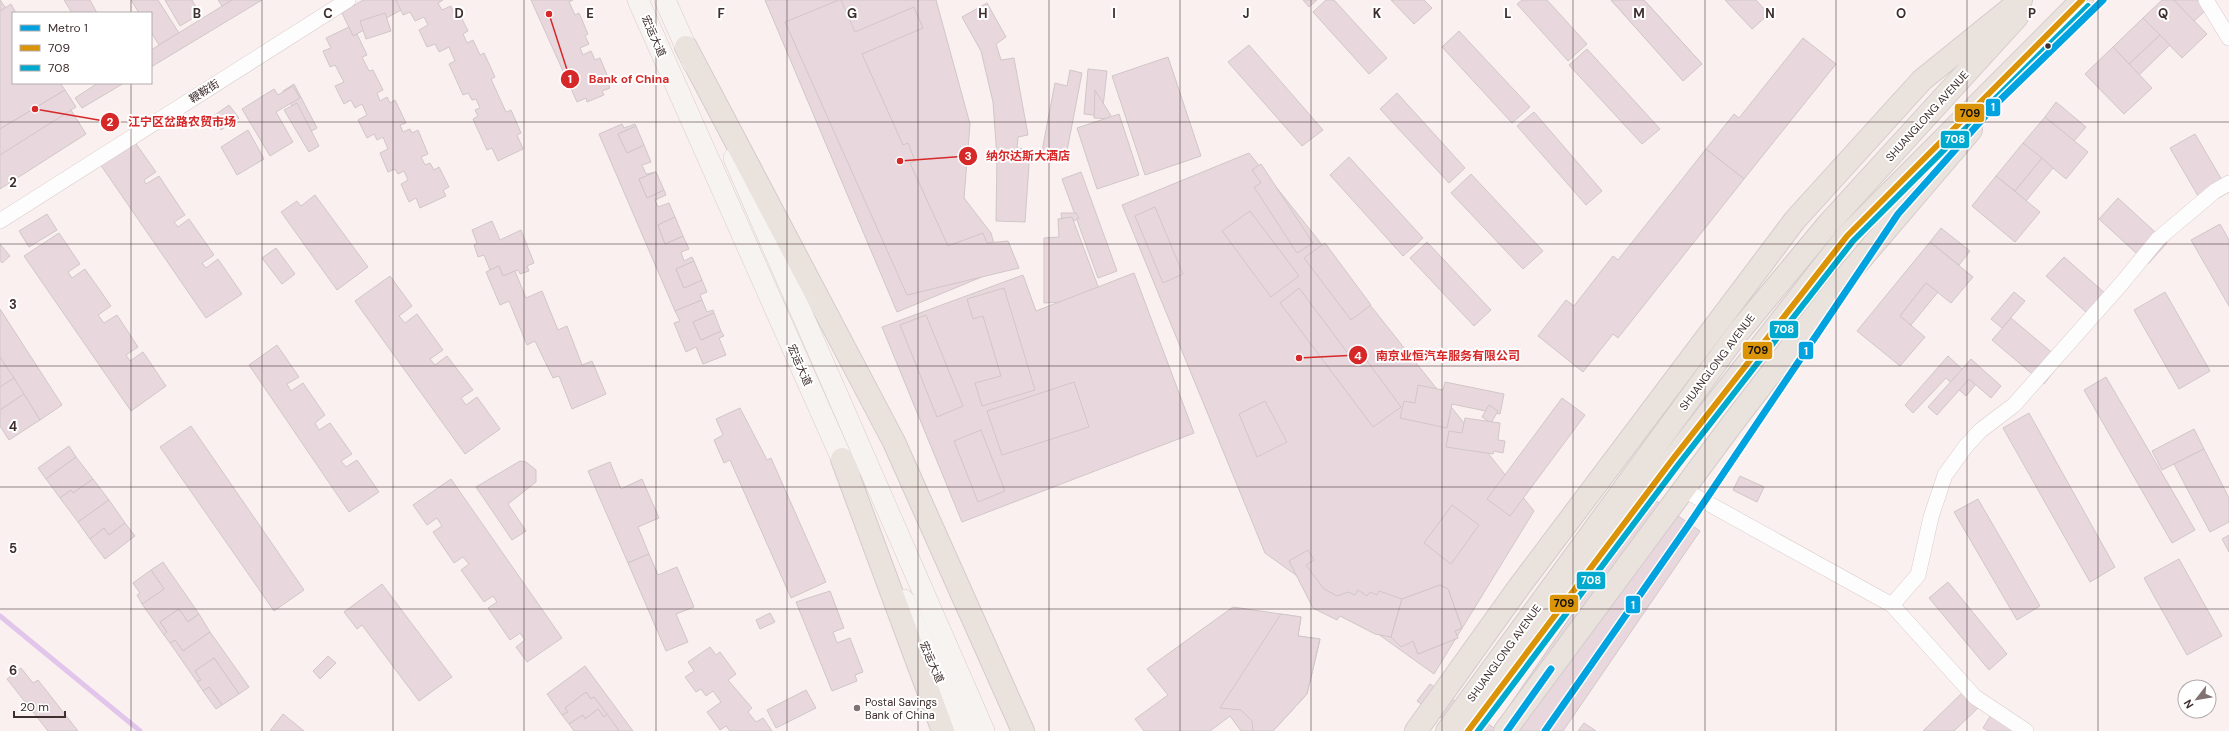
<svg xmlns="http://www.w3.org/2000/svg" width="2229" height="731" viewBox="0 0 2229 731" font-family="'DM Sans','Noto Sans SC',sans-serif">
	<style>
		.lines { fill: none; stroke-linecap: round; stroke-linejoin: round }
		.stream { stroke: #e2c5ea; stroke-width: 5 }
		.building { fill: #e8d8de; stroke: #d1c6c8 }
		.minor-casing { stroke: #d8cccb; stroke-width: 16 }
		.secondary-casing { stroke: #d8cccb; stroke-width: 22 }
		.trunk-casing { stroke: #d3cccb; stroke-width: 24 }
		.minor { stroke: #fefdfd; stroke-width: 15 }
		.secondary { stroke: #f7f3f1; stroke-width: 21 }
		.trunk { stroke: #eae2dd; stroke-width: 22 }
		.bus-1-casing { stroke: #fff; stroke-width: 9 }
		.bus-2-casing { stroke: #fff; stroke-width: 9 }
		.bus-1 { stroke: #db9407; stroke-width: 6 }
		.bus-2 { stroke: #00a9ce; stroke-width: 6 }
		.metro-1-casing { stroke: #fff; stroke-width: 10 }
		.metro-1 { stroke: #00a2df; stroke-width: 7 }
		.grid { fill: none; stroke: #3e2e2d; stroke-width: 1; stroke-opacity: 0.55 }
		.bus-dot { fill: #3e2e2d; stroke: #fff; stroke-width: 1.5 }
		.poi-dot { fill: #807271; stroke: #fff; stroke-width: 1.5 }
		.labels { text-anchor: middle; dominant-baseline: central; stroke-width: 4; stroke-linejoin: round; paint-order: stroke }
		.street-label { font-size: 11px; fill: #3e2e2d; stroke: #fff }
		.poi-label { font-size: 11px; fill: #3e2e2d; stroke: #fff; text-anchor: start }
		.grid-label { font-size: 13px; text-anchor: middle; font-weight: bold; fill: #3e2e2d; stroke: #fff; stroke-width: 4; stroke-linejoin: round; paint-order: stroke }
		.leader { fill: none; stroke: #d62828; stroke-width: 1.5 }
		.callout-dot { fill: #d62828; stroke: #fff; stroke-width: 1.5 }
		.mark-label { font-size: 12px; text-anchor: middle; font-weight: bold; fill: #fff }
		.callout-label { font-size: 12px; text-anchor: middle; font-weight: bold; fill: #d62828; stroke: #fff; stroke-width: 4; stroke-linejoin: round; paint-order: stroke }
		.line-badge { stroke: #fff; stroke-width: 1.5 }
		.badge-label { font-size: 11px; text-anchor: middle; font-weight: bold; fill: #fff }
		.pale-badge-label { font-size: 11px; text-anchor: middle; font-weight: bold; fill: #111 }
	</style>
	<rect width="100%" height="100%" fill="#faf0f0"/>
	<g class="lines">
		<!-- stream -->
		<polyline class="stream" points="0,616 140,731"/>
	</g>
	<!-- building -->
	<g class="building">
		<polygon points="0,0 13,18 13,83 54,83 86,134 0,189"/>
		<polygon points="64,0 90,0 97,13 72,13"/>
		<polygon points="131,0 158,0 179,33 159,45 151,32 151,13 139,13"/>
		<polygon points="165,0 192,0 200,14 180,26"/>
		<polygon points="218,0 232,0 222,6"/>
		<polygon points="232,0 262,0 151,67 151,50"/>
		<polygon points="363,0 396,0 401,10 353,36 342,13"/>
		<polygon points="396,0 443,0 438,3 442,10 451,6 454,13 458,11 468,31 463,34 467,43 473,40 480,55 484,53 495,77 491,79 506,112 511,110 521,133 517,135 523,149 498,161 492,148 487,150 473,119 478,116 475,110 480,108 476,99 472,100 468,93 463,95 449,64 455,61 449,47 439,52 435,44 427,47 419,30 428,25 424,17 415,21 410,12 403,15"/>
		<polygon points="531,0 573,0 569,2 575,15 579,13 588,34 585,36 589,44 580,48 583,55 591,51 595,60 600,58 608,77 605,78 610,88 602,91 604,95 587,102 586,98 577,102"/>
		<polygon points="765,0 936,0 970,124 964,198 991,233 1001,269 897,312"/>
		<polygon points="839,0 841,0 855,32 914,7 923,28 862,54 903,145 908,143 915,161 910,163 948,246 983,233 987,243 1008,241 1019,268 907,295 785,22"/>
		<polygon points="1303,0 1317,0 1309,7"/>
		<polygon points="1326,0 1334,0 1387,58 1369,74 1313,12"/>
		<polygon points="1391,0 1424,0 1432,8 1414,24"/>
		<polygon points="1522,0 1547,0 1587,44 1568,61 1517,4"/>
		<polygon points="1611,0 1644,0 1701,63 1683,80"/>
		<polygon points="1611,0 1644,0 1702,64 1683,81"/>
		<polygon points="1725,0 1756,0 1769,14 1752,29"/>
		<polygon points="2162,0 2174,0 2207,34 2182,58 2143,18"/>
		<polygon points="2174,0 2199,0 2207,9 2194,21"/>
		<polygon points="987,3 1006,37 996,44 1001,60 1014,58 1028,135 1018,137 1017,148 1030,150 1025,222 996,221 997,157 993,102 981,51 962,17"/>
		<polygon points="11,4 16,13 13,13 13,83 60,83 65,90 0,129 0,11"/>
		<polygon points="385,13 391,31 366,39 360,21"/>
		<polygon points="2143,18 2160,35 2129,64 2113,47"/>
		<polygon points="349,27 353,36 357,34 367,55 362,57 369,71 373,70 383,90 377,93 380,101 387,97 390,103 395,100 406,123 400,125 403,132 410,129 412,133 418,130 428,154 421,157 425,165 430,163 434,170 439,167 449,187 443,190 446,196 420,208 416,198 409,202 401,184 408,180 404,171 398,174 395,169 388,172 380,153 388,149 383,137 377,140 374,134 367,138 358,120 367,115 362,104 355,108 351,100 344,104 335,86 344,82 335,65 330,67 323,51 331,48 326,38"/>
		<polygon points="1459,31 1530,107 1512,123 1442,47"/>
		<polygon points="2160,35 2170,45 2139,75 2129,64"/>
		<polygon points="1803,38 1836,64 1744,179 1706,149 1734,114 1739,118"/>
		<polygon points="1249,45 1323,130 1302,146 1228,62"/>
		<polygon points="2113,47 2152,88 2124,114 2085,74"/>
		<polygon points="1587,49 1660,129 1642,144 1569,65"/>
		<polygon points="1168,57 1201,156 1145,175 1112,76"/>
		<polygon points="1088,69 1107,71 1102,116 1084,114"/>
		<polygon points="1070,70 1082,73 1066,156 1042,151 1055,83 1067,86"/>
		<polygon points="98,83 124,83 82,108 75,98"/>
		<polygon points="294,84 317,128 308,133 283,91"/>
		<polygon points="293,86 300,98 276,112 293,142 270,156 242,109 274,89 278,95"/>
		<polygon points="65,90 76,107 0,155 0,129"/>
		<polygon points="1095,90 1113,119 1094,118"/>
		<polygon points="1397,93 1465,168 1449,183 1380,109"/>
		<polygon points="2056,102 2086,127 2074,141 2045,117"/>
		<polygon points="297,103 319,146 309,152 284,110"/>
		<polygon points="229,105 239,118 221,130 212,117"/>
		<polygon points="1534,112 1602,191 1586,205 1517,126"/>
		<polygon points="1119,114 1139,175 1097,189 1077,128"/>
		<polygon points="2045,117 2088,152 2066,179 2023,143"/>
		<polygon points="622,124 624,128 635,124 636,126 618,134 627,153 644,145 651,162 642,165 646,174 656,172 639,179 647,198 664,190 666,195 655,200 658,207 669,203 675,217 658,225 665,244 683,236 689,249 681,252 684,261 692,257 694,261 676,269 684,288 702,280 707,292 700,295 702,300 675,311 599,134"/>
		<polygon points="636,126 644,145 627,153 618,134"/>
		<polygon points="248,130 264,159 237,175 221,147"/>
		<polygon points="2195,134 2229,192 2204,206 2170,148"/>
		<polygon points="134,141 156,172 144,180 146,184 159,176 185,215 174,222 178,227 189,219 214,255 202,263 206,268 218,259 242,294 206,318 100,164"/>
		<polygon points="2023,143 2042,158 2015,191 1996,176"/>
		<polygon points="1706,149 1744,179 1618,338 1613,334 1583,372 1538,336 1566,300 1574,306 1613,256 1618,260"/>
		<polygon points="1249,153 1534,511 1434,674 1265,553 1122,205"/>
		<polygon points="1349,157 1423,238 1403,256 1330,175"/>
		<polygon points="2042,158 2053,168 2026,201 2015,191"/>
		<polygon points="1261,164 1313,243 1297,253 1254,187 1261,183 1252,170"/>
		<polygon points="656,172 664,190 647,198 639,179"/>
		<polygon points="1081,172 1117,271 1098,278 1062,179"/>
		<polygon points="1471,174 1543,251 1523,269 1451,193"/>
		<polygon points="1996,176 2040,212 2015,242 1972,206"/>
		<polygon points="315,195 368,267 337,290 281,212 297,201 301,206"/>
		<polygon points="2118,198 2167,243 2148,264 2099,219"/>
		<polygon points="1155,207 1183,274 1163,283 1135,216"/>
		<polygon points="1250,211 1299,276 1271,297 1222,231"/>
		<polygon points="1061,213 1076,213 1079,218 1063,227"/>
		<polygon points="47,214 57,230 29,247 19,231"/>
		<polygon points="675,217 683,236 665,244 658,225"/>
		<polygon points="1072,217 1099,289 1063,302 1044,303 1044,238 1059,237 1058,219"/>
		<polygon points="492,221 500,240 521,230 534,263 527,266 529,271 520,274 518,270 503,276 499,266 490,270 484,255 478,257 474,245 477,243 472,230"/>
		<polygon points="2220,224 2229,240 2229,306 2191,240"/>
		<polygon points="1941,228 1970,251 1959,265 1930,242"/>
		<polygon points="59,233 80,264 68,272 72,278 85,269 111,306 98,315 104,323 117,315 138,347 126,355 130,361 143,352 166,386 131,411 24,256"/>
		<polygon points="1427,242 1491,310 1474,326 1410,258"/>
		<polygon points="1930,242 1973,277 1951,303 1926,283 1900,316 1925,337 1900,366 1857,331"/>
		<polygon points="1325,243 1371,305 1351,320 1304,258"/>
		<polygon points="0,244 10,256 2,263 0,260"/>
		<polygon points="276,248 295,274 282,284 262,258"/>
		<polygon points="2064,257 2115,302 2097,322 2046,276"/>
		<polygon points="694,261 702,280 684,288 676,269"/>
		<polygon points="499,266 503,276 515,271 526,298 542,291 558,330 567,326 582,365 592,361 606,394 572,409 559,376 553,378 535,341 527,345 509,301 500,305 486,272"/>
		<polygon points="1134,273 1194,433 962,522 882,327 1023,275 1036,311"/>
		<polygon points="390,276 412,306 399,316 405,323 417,314 443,350 430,359 435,365 447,356 473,390 461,398 466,405 477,397 500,429 465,454 355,301"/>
		<polygon points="1926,283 1938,292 1911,325 1900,316"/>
		<polygon points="1004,288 1035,390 982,406 975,383 1001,376 983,316 973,319 967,299"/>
		<polygon points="1299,288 1353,360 1362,354 1401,407 1373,427 1280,303"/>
		<polygon points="2014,292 2025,301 2002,328 1991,319"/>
		<polygon points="2165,292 2210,371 2179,389 2134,310"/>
		<polygon points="702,300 707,312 713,310 714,313 693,322 701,340 721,331 724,336 719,338 726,355 703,364 696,347 686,352 674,323 680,321 675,311"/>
		<polygon points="0,309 62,405 40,420 0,357"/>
		<polygon points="714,313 721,331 701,340 693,322"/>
		<polygon points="926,315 963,406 937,417 900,325"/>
		<polygon points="2011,318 2062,361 2044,384 1992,340"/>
		<polygon points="277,345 299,377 287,384 291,391 303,383 325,415 315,423 319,430 330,423 352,454 341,461 346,467 357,460 379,492 349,512 249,365"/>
		<polygon points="1948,356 1977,383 1966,396 1946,378 1913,413 1905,405"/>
		<polygon points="0,357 14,378 0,387"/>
		<polygon points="1971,359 2001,386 1991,398 1969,379 1937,415 1928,407"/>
		<polygon points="2106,377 2195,530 2172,543 2084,390"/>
		<polygon points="14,378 24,394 0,410 0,387"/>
		<polygon points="1074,382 1089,427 1002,455 987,411"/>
		<polygon points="1445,382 1504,394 1500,414 1452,404 1447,428 1400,418 1404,401 1415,403 1418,385 1443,390"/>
		<polygon points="24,394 40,420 9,440 0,426 0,410"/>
		<polygon points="1562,398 1585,415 1510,516 1487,499"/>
		<polygon points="1265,401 1287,442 1257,457 1239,414"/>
		<polygon points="1489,405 1498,411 1491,423 1482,417"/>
		<polygon points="740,408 767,460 771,458 826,582 791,598 730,460 724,463 714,440 723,435 716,419"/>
		<polygon points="2029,413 2115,567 2090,582 2003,428"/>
		<polygon points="1465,418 1500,423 1498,440 1505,441 1503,453 1494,451 1493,454 1446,447 1449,431 1462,433"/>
		<polygon points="191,426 304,590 274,611 160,447"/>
		<polygon points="2194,429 2204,449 2162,470 2152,451"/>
		<polygon points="981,430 1005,491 978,502 954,441"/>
		<polygon points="69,446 76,457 46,479 38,468"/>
		<polygon points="2204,449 2229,498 2229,522 2210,532 2174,464"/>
		<polygon points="76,457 93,479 73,493 71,490 60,498 46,479"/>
		<polygon points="520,461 526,462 536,470 536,482 508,504 526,531 512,540 476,487"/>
		<polygon points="610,462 621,489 642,479 659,518 638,527 649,554 628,563 588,471"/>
		<polygon points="1740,476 1764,487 1757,502 1733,490"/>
		<polygon points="93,479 109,500 78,522 60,498 71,490 73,493"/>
		<polygon points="451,479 562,638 527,662 516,647 525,640 520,633 510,640 488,608 497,602 493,596 484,602 461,570 469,564 463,557 454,563 433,532 442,526 437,518 427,525 413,505"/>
		<polygon points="1652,498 1700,531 1563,731 1460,731 1417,701 1430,684 1494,728"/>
		<polygon points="1978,499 2040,606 2017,620 1954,512"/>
		<polygon points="109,500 125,523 109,535 104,528 90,539 78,522"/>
		<polygon points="1452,505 1479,525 1451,564 1424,543"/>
		<polygon points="125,523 135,536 105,559 90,539 104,528 109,535"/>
		<polygon points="2229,535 2229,552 2222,539"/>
		<polygon points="1308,550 1314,560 1306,565 1324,589 1337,596 1348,592 1355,595 1358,590 1367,596 1370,592 1377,595 1379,591 1402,599 1391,637 1375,634 1340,616 1337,620 1313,608 1289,561"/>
		<polygon points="649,554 658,575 677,567 694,607 676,614 688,642 666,651 628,563"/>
		<polygon points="2179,559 2222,636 2187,655 2144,578"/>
		<polygon points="163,562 199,614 188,622 179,609 160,622 167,632 164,635 142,604 164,589 151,570"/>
		<polygon points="151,570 164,589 142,604 137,595 140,593 133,583"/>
		<polygon points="1948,582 2007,654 1989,670 1929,598"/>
		<polygon points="382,584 452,677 419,701 362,625 357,629 344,612"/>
		<polygon points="1440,585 1448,589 1462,628 1455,631 1458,638 1418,654 1400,608 1402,599"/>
		<polygon points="1440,585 1448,589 1462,628 1455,631 1458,638 1418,654 1413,641 1401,647 1391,637 1402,599"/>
		<polygon points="830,591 844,628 833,632 837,643 850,638 863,672 855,675 857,681 832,691 796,602"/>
		<polygon points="1233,607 1301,617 1298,636 1320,639 1307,694 1273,731 1241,731 1230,716 1210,731 1144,731 1135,719 1168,695 1147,669"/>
		<polygon points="179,609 188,622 199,614 210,632 183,651 175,640 170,643 164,635 167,632 160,622"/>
		<polygon points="770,613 775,622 760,629 756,620"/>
		<polygon points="1281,614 1301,617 1298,636 1320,639 1307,694 1273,731 1253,731 1252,721 1241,710 1220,708"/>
		<polygon points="210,632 249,687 239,694 214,658 195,671 201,680 197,682 170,643 175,640 183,651"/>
		<polygon points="710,647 716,655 720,652 736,674 728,680 752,708 748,712 756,722 763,718 772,731 730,731 726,726 720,730 707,712 721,702 713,691 706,696 701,689 696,692 685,677 694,671 688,662"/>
		<polygon points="328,656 336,663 320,679 313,671"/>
		<polygon points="214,658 239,694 222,705 209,687 203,691 197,682 201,680 195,671"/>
		<polygon points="585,666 633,731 619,731 594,697 591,699 586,692 565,708 568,712 562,715 547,694"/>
		<polygon points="21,668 33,683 38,680 78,731 48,731 7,679"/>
		<polygon points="209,687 222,705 216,709 203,691"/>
		<polygon points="806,690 816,708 776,728 767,710"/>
		<polygon points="1964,691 1979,707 1954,731 1923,731"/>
		<polygon points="586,692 591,699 594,697 607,714 604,717 598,709 585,719 583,715 569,724 562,715 568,712 565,708"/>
		<polygon points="598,709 604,717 607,714 619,731 574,731 569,724 583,715 585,719"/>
		<polygon points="1994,710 2029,731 1988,731 1983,728"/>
		<polygon points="283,714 304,731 270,731"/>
		<polygon points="1584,723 1596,731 1578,731"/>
	</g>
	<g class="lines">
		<!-- minor casing -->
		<g class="minor-casing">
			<g id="minor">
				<polyline points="2206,0 2229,38"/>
				<polyline points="0,221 348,0"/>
				<polyline points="1684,490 1892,605 1975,697 2026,731"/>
				<polyline points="1892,605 1918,575 1931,517 1945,475 1966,446 1981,430 2014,405 2122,283 2158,239 2215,191 2229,183"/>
			</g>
		</g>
		<!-- secondary casing -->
		<g class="secondary-casing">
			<g id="secondary">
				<polyline points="638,0 849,475"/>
				<polyline points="665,0 693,63"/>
				<polyline points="734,158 984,731"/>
				<polyline points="904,600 962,731"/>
			</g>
		</g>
		<!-- trunk casing -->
		<g class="trunk-casing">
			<g id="trunk">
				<polyline points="686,47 894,442 1023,731"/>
				<polyline points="842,459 943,731"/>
				<polyline points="1416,731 1519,587 1795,220 1922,80 2021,0"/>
				<polyline points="1447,731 1737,334 1829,223 2017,17"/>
				<polyline points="1468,731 1672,460 1847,236 2082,0"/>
				<polyline points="1505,731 1732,424 1838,286 1971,130"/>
			</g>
		</g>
		<!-- minor -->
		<use href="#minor" class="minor"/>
		<!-- secondary -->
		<use href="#secondary" class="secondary"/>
		<!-- trunk -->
		<use href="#trunk" class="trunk"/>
		<!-- bus-1 casing -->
		<g class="bus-1-casing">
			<polyline id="bus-1" points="1468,731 1672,460 1847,236 2082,0"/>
		</g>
		<!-- bus-2 casing -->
		<g class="bus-2-casing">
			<polyline id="bus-2" points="1478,731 1678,465 1853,241 2088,6"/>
		</g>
		<!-- bus-1 -->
		<use href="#bus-1" class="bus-1"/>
		<!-- bus-2 -->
		<use href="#bus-2" class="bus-2"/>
		<!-- metro-1 casing -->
		<g class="metro-1-casing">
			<g id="metro-1">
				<polyline points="1507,731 1551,669"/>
				<polyline points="1545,731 1688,526 1898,214 1996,104 2103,0"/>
			</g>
		</g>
		<!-- metro-1 -->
		<use href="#metro-1" class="metro-1"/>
	</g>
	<!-- grid -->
	<path class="grid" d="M131,0V13M262,0V731M393,0V731M524,0V731M656,0V731M787,0V731M918,0V731M1049,0V731M1180,0V731M1311,0V731M1442,0V731M1573,0V731M1705,0V731M1836,0V731M1967,0V731M2098,0V731M131,83V731M0,122H2229M0,244H2229M0,366H2229M0,487H2229M0,609H2229"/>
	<!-- markers -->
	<circle class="bus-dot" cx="2048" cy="46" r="3.5"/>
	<circle class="poi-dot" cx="857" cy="708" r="4"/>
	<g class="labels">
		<!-- street labels -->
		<g class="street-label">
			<text transform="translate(654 36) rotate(66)">宏运大道</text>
			<text transform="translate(204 91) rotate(-32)">鞭鞍街</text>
			<text transform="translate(1927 116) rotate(-48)">SHUANGLONG AVENUE</text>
			<text transform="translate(1717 362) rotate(-53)">SHUANGLONG AVENUE</text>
			<text transform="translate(800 365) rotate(66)">宏运大道</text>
			<text transform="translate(1504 653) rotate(-54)">SHUANGLONG AVENUE</text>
			<text transform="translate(932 662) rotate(66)">宏运大道</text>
		</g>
		<!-- poi labels -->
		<g class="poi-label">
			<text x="865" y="702">Postal Savings<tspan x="865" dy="13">Bank of China</tspan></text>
		</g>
	</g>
	<g class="grid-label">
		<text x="197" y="18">B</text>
		<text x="328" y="18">C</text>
		<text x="459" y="18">D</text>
		<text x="590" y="18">E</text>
		<text x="721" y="18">F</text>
		<text x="852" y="18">G</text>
		<text x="983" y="18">H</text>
		<text x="1114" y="18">I</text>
		<text x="1246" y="18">J</text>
		<text x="1377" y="18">K</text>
		<text x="1508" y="18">L</text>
		<text x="1639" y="18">M</text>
		<text x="1770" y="18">N</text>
		<text x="1901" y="18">O</text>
		<text x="2032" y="18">P</text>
		<text x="2163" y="18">Q</text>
		<text x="13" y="187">2</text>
		<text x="13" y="309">3</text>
		<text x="13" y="431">4</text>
		<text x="13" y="553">5</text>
		<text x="13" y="675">6</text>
	</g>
	<!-- callouts -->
	<path class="leader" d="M549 14L570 79M35 109L110 122M900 161L968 156M1299 358L1358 355"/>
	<g class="callout-dot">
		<circle cx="549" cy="14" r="4"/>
		<circle cx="35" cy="109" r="4"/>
		<circle cx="900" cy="161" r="4"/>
		<circle cx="1299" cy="358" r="4"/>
		<circle cx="570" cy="79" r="10"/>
		<circle cx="110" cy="122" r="10"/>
		<circle cx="968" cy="156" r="10"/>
		<circle cx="1358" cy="355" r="10"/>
	</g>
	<g class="mark-label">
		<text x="570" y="83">1</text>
		<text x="110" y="126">2</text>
		<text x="968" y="160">3</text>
		<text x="1358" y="360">4</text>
	</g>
	<g class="callout-label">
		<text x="629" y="83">Bank of China</text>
		<text x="182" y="126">江宁区岔路农贸市场</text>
		<text x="1028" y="160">纳尔达斯大酒店</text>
		<text x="1448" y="360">南京业恒汽车服务有限公司</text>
	</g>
	<g class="line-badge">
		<rect x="1985" y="98" width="16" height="19" rx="4" fill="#00a2df"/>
		<rect x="1954" y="103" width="31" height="20" rx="4" fill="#db9407"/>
		<rect x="1940" y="130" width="30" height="19" rx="4" fill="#00a9ce"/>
		<rect x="1769" y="320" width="30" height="19" rx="4" fill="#00a9ce"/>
		<rect x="1742" y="341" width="31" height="19" rx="4" fill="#db9407"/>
		<rect x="1798" y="341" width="16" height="19" rx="4" fill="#00a2df"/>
		<rect x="1576" y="571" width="30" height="19" rx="4" fill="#00a9ce"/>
		<rect x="1549" y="594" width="30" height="19" rx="4" fill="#db9407"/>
		<rect x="1625" y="595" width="16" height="19" rx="4" fill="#00a2df"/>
	</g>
	<g class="badge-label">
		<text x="1993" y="111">1</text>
		<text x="1955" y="143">708</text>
		<text x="1784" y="333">708</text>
		<text x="1806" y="355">1</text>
		<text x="1591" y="584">708</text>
		<text x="1633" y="609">1</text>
	</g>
	<g class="pale-badge-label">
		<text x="1970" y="117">709</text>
		<text x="1758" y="354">709</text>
		<text x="1564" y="607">709</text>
	</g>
	<!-- legend -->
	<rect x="12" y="12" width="140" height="72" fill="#ffffff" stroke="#b2abab"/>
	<rect x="20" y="25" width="20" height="6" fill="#00a2df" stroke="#b2abab"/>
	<text x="48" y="32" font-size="12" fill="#3e2e2d">Metro 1</text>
	<rect x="20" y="45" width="20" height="6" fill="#db9407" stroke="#b2abab"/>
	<text x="48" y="52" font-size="12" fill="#3e2e2d">709</text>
	<rect x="20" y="65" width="20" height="6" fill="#00a9ce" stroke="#b2abab"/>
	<text x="48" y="72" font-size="12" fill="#3e2e2d">708</text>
	<!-- north arrow -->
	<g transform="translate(2197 699) rotate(239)"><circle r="19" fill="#ffffff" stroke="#b2abab"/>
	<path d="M0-3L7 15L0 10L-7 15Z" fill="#807271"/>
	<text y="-6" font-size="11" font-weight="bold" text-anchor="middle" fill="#3e2e2d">N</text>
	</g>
	<!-- scale -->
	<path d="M14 711v6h51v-6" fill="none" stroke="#3e2e2d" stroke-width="2"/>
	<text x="20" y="711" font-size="12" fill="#3e2e2d" stroke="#ffffff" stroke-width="3" paint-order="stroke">20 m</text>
</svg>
